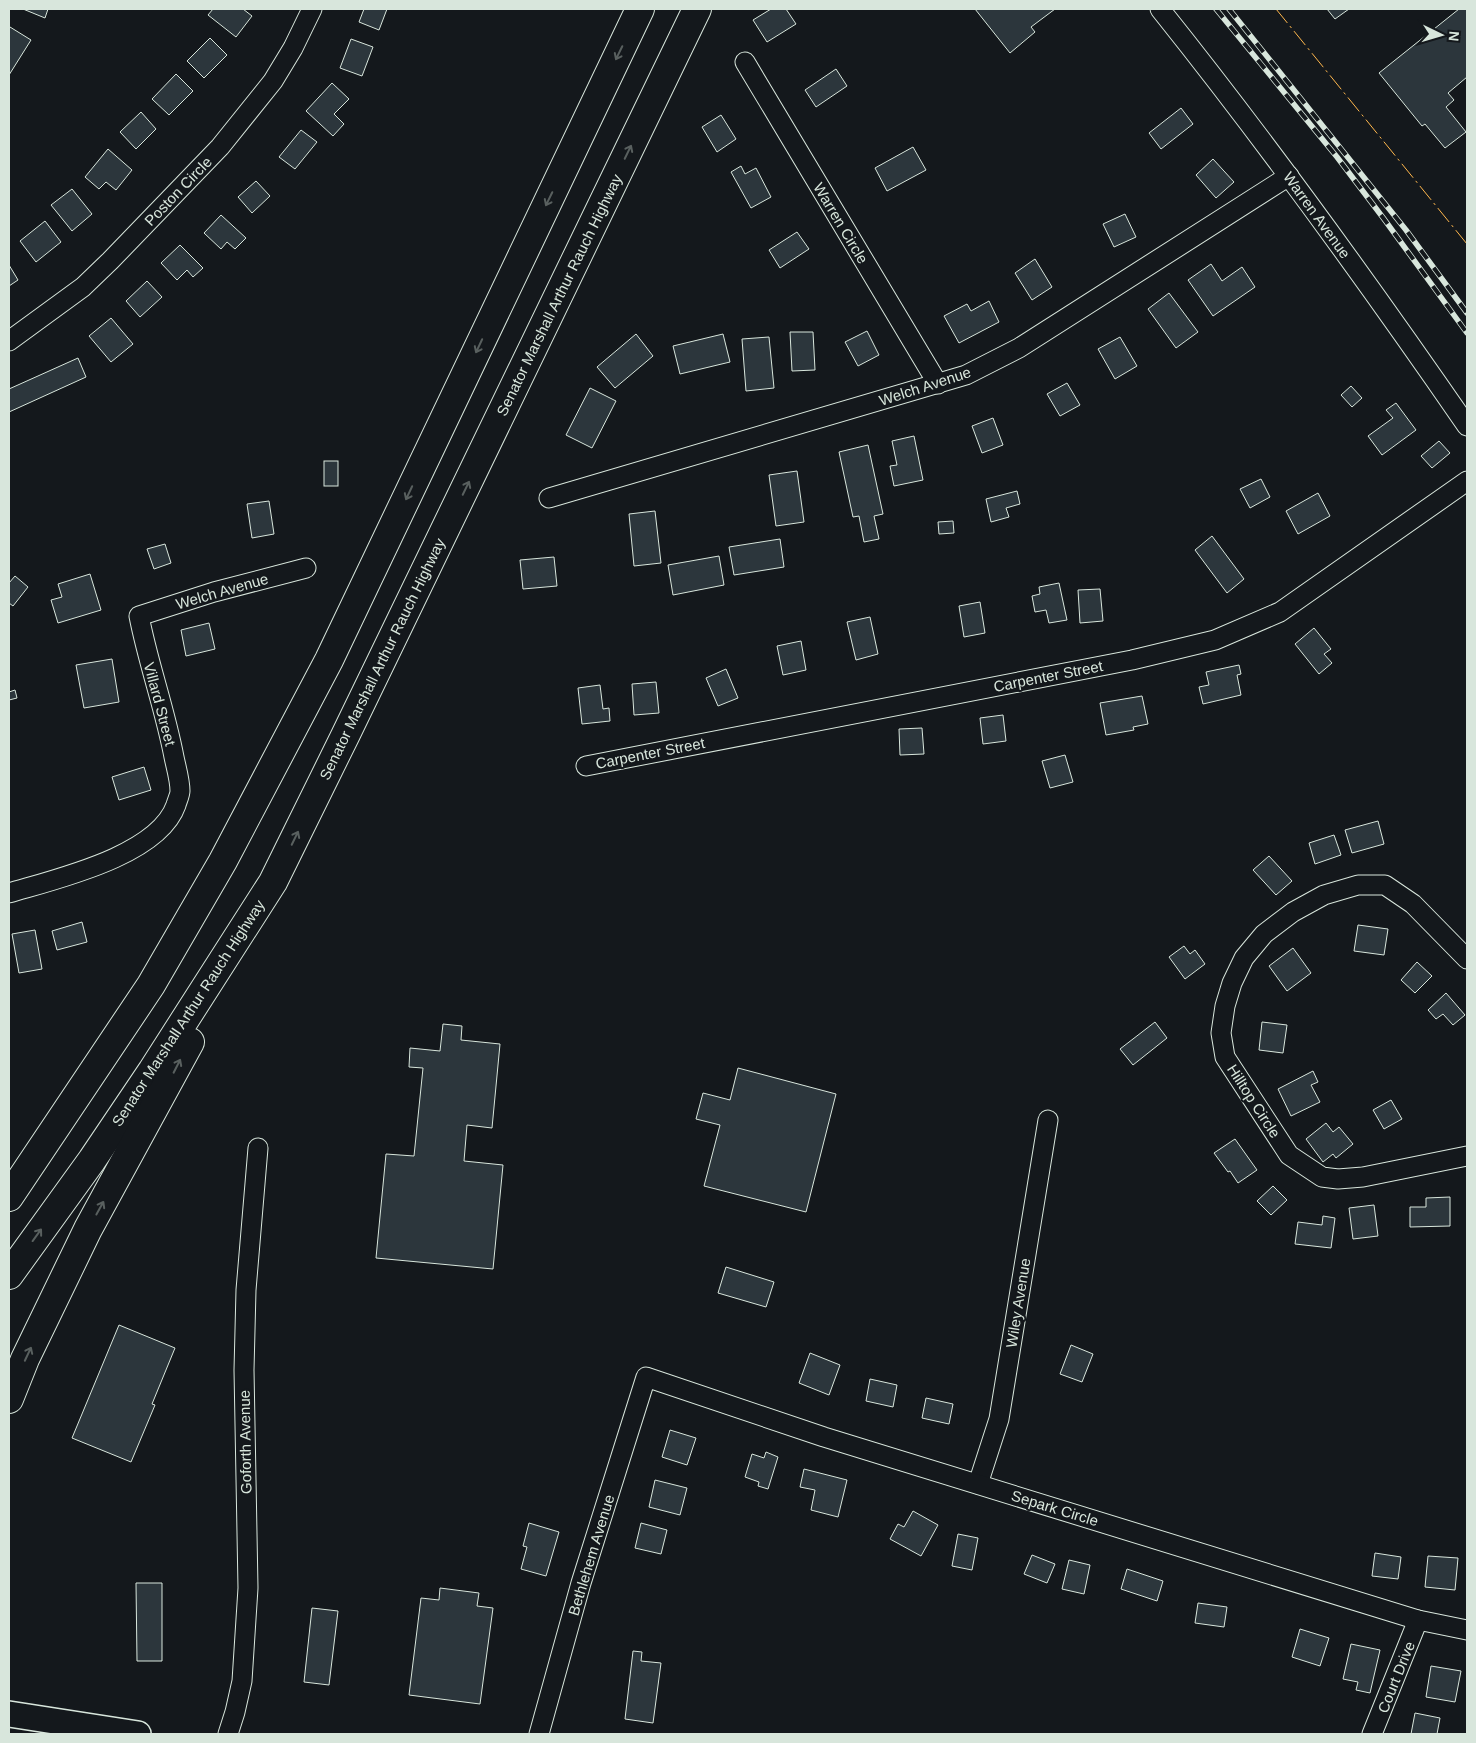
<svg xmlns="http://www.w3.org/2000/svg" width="1476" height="1743" viewBox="0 0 1476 1743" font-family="Arial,sans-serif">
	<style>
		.building { fill: #2c363c; stroke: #d8e6dc }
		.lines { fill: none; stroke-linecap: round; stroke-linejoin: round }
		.minor-casing { stroke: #d8e6dc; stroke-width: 21 }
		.major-casing { stroke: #d8e6dc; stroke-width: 28 }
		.highway-casing { stroke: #d8e6dc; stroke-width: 30 }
		.minor { stroke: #14181c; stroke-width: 19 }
		.major { stroke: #14181c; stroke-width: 25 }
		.highway { stroke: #14181c; stroke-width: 28 }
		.rail-casing { stroke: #d8e6dc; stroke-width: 5.5 }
		.rail { stroke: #14181c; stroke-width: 4; stroke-dasharray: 11; stroke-linecap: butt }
		.power { stroke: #ffb74d; stroke-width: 1; stroke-dasharray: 18 4 2.5 4; stroke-linecap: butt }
		.oneway { stroke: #59605f }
		.labels { text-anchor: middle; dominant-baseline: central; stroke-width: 4; stroke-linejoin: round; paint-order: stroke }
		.street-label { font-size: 15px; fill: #d8e6dc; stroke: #14181c }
	</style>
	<rect width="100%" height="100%" fill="#14181c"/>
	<!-- building -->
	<g class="building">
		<polygon points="23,9 48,9 45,18"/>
		<polygon points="213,9 243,9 252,16 236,37 208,15"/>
		<polygon points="364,9 387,9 379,30 359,22"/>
		<polygon points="771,9 786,9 796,24 767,42 753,20"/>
		<polygon points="975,9 1055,9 1031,27 1035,32 1010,53"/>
		<polygon points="1327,9 1349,9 1335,19"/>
		<polygon points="1459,9 1467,9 1467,77 1448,93 1454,100 1446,107 1466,132 1445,148 1425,124 1422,126 1379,73"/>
		<polygon points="10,27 31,40 9,75 9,30"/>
		<polygon points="210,38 227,55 204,78 187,61"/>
		<polygon points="351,39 373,47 362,76 340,68"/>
		<polygon points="836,69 847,86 816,107 805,90"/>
		<polygon points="176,74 193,91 169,115 152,99"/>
		<polygon points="332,83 349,99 334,114 344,124 333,136 306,111"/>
		<polygon points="1181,108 1193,124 1161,149 1149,133"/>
		<polygon points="141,112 156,129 136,149 120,132"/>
		<polygon points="721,115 736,139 717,152 702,127"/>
		<polygon points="301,130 317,142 295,169 279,157"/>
		<polygon points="913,147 926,170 887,191 875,168"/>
		<polygon points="108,149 132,170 116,190 106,182 99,189 85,177"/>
		<polygon points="1213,159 1234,182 1216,198 1196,175"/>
		<polygon points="741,166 745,174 756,168 771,197 751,208 731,172"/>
		<polygon points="256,181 270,196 252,213 238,197"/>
		<polygon points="72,189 92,214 72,231 51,205"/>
		<polygon points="1125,214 1136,237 1114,247 1103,224"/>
		<polygon points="221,215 246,238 235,249 227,242 221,249 204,233"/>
		<polygon points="45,221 61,242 36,262 20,241"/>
		<polygon points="797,232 809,249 780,268 769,250"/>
		<polygon points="180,245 203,268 193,277 187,270 177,280 161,263"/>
		<polygon points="1035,259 1052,287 1032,300 1015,273"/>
		<polygon points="1211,264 1222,281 1242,267 1255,287 1213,316 1188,280"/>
		<polygon points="9,265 18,280 9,286"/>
		<polygon points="147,281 162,297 140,317 126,301"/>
		<polygon points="1169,293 1198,332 1176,348 1148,309"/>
		<polygon points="989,301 999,322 959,343 944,316 967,304 971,311"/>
		<polygon points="111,318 133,344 111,362 89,336"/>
		<polygon points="867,331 879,355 858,366 845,342"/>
		<polygon points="790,332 813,332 815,370 792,371"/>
		<polygon points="636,334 653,356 615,388 597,367"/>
		<polygon points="723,334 730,362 680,374 673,346"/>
		<polygon points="769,337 774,388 746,391 742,339"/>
		<polygon points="1120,337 1137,366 1115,379 1098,349"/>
		<polygon points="78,358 86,377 9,412 9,389"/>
		<polygon points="1067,383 1080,405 1060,416 1047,394"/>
		<polygon points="1351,386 1362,398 1352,407 1341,395"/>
		<polygon points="590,388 616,401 592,448 566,435"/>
		<polygon points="1396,403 1416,430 1382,455 1368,436 1393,418 1386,410"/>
		<polygon points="993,418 1003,445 982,453 972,426"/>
		<polygon points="914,436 923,480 894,486 890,466 897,465 892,441"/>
		<polygon points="1439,441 1450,453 1432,468 1421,456"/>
		<polygon points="868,445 883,514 874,516 879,539 864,542 859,516 853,517 839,452"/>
		<rect x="324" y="461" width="14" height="25"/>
		<polygon points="797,471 804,522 776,526 769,475"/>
		<polygon points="1261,479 1270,497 1250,508 1240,489"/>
		<polygon points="1017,491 1020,504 1006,508 1009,517 991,522 986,499"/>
		<polygon points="1318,493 1330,516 1298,534 1286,511"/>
		<polygon points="269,501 274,534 252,538 247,504"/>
		<polygon points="655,511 661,563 634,566 629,514"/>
		<polygon points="953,521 954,533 939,534 938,522"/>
		<polygon points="1212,536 1244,579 1227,593 1195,550"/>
		<polygon points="780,539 784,567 734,575 729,547"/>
		<polygon points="165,544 171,563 154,569 147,549"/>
		<polygon points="719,556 724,585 673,595 668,565"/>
		<polygon points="554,557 557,586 523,589 520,560"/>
		<polygon points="90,574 101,610 58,623 51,600 62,597 58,584"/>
		<polygon points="15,576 28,587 13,606 9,603 9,583"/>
		<polygon points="1059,583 1067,620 1049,623 1046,610 1035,612 1032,596 1040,594 1039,587"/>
		<polygon points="1100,589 1103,621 1080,623 1078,590"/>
		<polygon points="980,602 985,633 964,637 959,606"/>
		<polygon points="870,617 878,654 856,660 847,622"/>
		<polygon points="209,623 215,649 186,656 181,630"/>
		<polygon points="1314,628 1331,649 1324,654 1332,663 1319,674 1295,644"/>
		<polygon points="801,641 806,670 783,675 777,646"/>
		<polygon points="112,659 119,702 84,708 76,665"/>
		<polygon points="1239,665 1241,674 1237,675 1241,695 1203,704 1199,687 1209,685 1206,672"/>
		<polygon points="726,669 738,698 718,706 706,678"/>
		<polygon points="656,682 659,713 634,715 632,684"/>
		<polygon points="600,685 603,709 609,708 610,721 582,724 578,688"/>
		<polygon points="15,690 17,698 9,700 9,692"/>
		<polygon points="1142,696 1148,724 1133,727 1134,730 1106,735 1100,703"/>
		<polygon points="1003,715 1006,741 983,744 980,718"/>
		<polygon points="922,728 924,754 900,755 899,729"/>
		<polygon points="1065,755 1073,782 1050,788 1042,761"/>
		<polygon points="144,767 151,790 119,800 112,777"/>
		<polygon points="1378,821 1384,844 1352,853 1345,830"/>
		<polygon points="1334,835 1341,855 1315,864 1309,843"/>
		<polygon points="1269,856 1292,881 1276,895 1253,870"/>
		<polygon points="82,922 87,942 57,950 52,931"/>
		<polygon points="1358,925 1388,929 1384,955 1354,951"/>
		<polygon points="35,930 42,969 19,973 12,934"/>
		<polygon points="1184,946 1190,954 1195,950 1205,964 1185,979 1169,957"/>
		<polygon points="1293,948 1311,973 1287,991 1269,966"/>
		<polygon points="1417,962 1432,976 1415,993 1401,980"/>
		<polygon points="1446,993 1465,1015 1453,1025 1443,1014 1436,1019 1428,1010"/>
		<polygon points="1155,1022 1167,1038 1133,1065 1120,1049"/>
		<polygon points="1262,1022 1287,1025 1283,1053 1259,1050"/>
		<polygon points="443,1024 462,1026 461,1040 500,1044 492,1128 467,1125 464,1161 503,1165 493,1269 376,1258 386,1154 414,1156 423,1068 409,1067 410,1048 440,1051"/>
		<polygon points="738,1068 836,1094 806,1212 704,1186 720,1125 696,1119 703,1093 730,1100"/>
		<polygon points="1313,1071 1318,1082 1311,1085 1320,1102 1291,1116 1278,1089"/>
		<polygon points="1391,1100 1402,1119 1384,1129 1373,1110"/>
		<polygon points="1326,1123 1333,1132 1339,1127 1353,1144 1336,1158 1333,1154 1323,1162 1306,1139"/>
		<polygon points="1235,1139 1257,1170 1238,1183 1230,1171 1228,1172 1214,1153"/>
		<polygon points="1273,1186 1287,1200 1271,1215 1257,1201"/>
		<polygon points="1450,1197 1450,1226 1410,1227 1410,1207 1426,1207 1426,1198"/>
		<polygon points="1374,1205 1378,1236 1353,1239 1349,1208"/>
		<polygon points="1323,1216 1335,1218 1331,1248 1295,1244 1298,1222 1322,1225"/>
		<polygon points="726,1267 774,1282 766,1307 718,1293"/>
		<polygon points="119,1325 175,1348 152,1404 155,1405 131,1462 72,1438"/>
		<polygon points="1071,1345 1093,1354 1082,1382 1060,1374"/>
		<polygon points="810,1353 840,1365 829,1395 799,1383"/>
		<polygon points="870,1379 897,1385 893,1407 866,1401"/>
		<polygon points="926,1398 953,1404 949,1424 922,1418"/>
		<polygon points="670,1430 696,1438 687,1465 662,1457"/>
		<polygon points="766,1452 778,1457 768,1489 758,1486 759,1482 745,1477 752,1454 764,1458"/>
		<polygon points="804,1469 847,1480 838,1517 811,1510 815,1490 800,1487"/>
		<polygon points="655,1480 687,1488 680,1515 649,1507"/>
		<polygon points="913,1511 938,1525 921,1556 890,1539 898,1524 904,1527"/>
		<polygon points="529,1523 559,1532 546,1576 521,1569 527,1547 523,1546"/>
		<polygon points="641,1523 667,1530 661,1554 635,1548"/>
		<polygon points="958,1534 978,1538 972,1570 952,1566"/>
		<polygon points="1375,1553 1401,1557 1398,1579 1372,1576"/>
		<polygon points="1032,1555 1055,1564 1047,1583 1024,1574"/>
		<polygon points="1428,1556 1458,1558 1455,1590 1425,1587"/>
		<polygon points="1069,1560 1090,1565 1084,1594 1062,1589"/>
		<polygon points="1127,1569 1163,1581 1157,1601 1121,1589"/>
		<polygon points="136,1583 162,1583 162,1661 137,1661"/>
		<polygon points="440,1588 479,1593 477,1606 493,1608 480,1704 409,1695 421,1598 439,1600"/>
		<polygon points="1198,1603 1227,1607 1224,1627 1195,1623"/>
		<polygon points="312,1608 338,1611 329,1685 304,1682"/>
		<polygon points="1300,1629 1329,1638 1320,1666 1292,1657"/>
		<polygon points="1351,1644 1380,1650 1370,1693 1356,1690 1358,1682 1343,1679"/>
		<polygon points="633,1651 642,1652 641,1661 661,1663 653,1723 625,1719"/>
		<polygon points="1431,1666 1461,1671 1455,1702 1426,1697"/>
		<polygon points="1415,1713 1440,1718 1437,1734 1411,1734"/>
	</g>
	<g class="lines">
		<!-- minor casing -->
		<g class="minor-casing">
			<g id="minor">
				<path d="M1160,9C1268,144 1369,284 1467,426"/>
				<polyline points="745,62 938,384"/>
				<polyline points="9,341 83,287 110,261 220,147 273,81 293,48 312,9"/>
				<polyline points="549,498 966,375 1019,348 1289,176"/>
				<polyline points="586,766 1132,660 1215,640 1280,612 1467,481"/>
				<path d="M9,893C56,879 158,856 176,805C177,801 180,795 180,791C180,780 176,767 174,757C165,709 148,663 139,616L214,592L306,568"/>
				<polyline points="1467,959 1413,904 1385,885 1358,885 1324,895 1293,912 1264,934 1244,958 1232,983 1225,1006 1221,1033 1225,1057 1289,1155 1322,1177 1338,1179 1363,1177 1467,1156"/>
				<polyline points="978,1484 999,1419 1048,1120"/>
				<polyline points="228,1734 235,1712 242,1681 248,1588 244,1370 246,1290 258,1148"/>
				<polyline points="539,1734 581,1583 646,1377 824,1437 1418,1620 1467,1630"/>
				<polyline points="1372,1734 1418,1620"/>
			</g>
		</g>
		<!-- major casing -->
		<g class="major-casing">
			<polyline id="major" points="9,1714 138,1734"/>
		</g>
		<!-- highway casing -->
		<g class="highway-casing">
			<g id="highway">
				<polyline points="9,1197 151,985 223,861 329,660 640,9"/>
				<polyline points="9,1275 92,1160 152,1071 273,882 345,736 697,9"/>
				<polyline points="9,1399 25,1359 88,1229 190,1042"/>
			</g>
		</g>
		<!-- minor -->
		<use href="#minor" class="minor"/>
		<!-- major -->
		<use href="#major" class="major"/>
		<!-- highway -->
		<use href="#highway" class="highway"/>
		<!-- rail casing -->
		<g class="rail-casing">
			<g id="rail">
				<polyline points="1216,9 1337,157 1384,219 1467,333"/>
				<polyline points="1229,9 1406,230 1467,313"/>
			</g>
		</g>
		<!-- rail -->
		<use href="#rail" class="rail"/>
		<!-- power -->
		<polyline class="power" points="1276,9 1467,244"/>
	</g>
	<!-- one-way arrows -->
	<defs><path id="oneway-shaft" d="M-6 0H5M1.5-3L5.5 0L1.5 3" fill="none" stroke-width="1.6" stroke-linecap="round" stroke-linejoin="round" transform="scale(1.25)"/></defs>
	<g class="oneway">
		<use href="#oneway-shaft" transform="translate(619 53) rotate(116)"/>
		<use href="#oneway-shaft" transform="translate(628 152) rotate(-64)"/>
		<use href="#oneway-shaft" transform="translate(549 199) rotate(116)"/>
		<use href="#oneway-shaft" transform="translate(479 346) rotate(115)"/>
		<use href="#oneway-shaft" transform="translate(466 488) rotate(-64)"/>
		<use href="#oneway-shaft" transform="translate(409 493) rotate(115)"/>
		<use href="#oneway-shaft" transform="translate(295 838) rotate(-64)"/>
		<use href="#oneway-shaft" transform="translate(177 1066) rotate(-63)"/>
		<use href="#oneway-shaft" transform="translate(100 1208) rotate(-61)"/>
		<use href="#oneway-shaft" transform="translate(37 1235) rotate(-54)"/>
		<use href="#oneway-shaft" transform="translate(28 1354) rotate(-65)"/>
	</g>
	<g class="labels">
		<!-- street labels -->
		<g class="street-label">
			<text transform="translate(178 191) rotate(-46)">Poston Circle</text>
			<text transform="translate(1317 215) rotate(54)">Warren Avenue</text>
			<text transform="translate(841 223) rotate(59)">Warren Circle</text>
			<text transform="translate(559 295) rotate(-64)">Senator Marshall Arthur Rauch Highway</text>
			<text transform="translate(925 386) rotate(-18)">Welch Avenue</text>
			<text transform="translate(222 591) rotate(-16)">Welch Avenue</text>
			<text transform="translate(382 659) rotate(-64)">Senator Marshall Arthur Rauch Highway</text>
			<text transform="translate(1048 676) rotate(-11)">Carpenter Street</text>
			<text transform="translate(160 704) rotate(75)">Villard Street</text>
			<text transform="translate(650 753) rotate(-11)">Carpenter Street</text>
			<text transform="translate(188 1013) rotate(-57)">Senator Marshall Arthur Rauch Highway</text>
			<text transform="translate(1254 1101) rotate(57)">Hilltop Circle</text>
			<text transform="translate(1018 1303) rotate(-81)">Wiley Avenue</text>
			<text transform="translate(245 1442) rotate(-91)">Goforth Avenue</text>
			<text transform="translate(1055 1508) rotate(17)">Separk Circle</text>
			<text transform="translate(591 1555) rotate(-73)">Bethlehem Avenue</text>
			<text transform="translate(1396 1677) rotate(-68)">Court Drive</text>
		</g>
	</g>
	<!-- border -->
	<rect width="1476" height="1743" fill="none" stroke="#d8e6dc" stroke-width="20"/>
	<!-- north arrow -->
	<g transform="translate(1441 35) rotate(95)" stroke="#14181c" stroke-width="4" paint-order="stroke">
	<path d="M0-4L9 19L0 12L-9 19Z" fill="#d8e6dc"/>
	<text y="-8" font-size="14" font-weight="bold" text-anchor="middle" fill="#d8e6dc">N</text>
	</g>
</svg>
